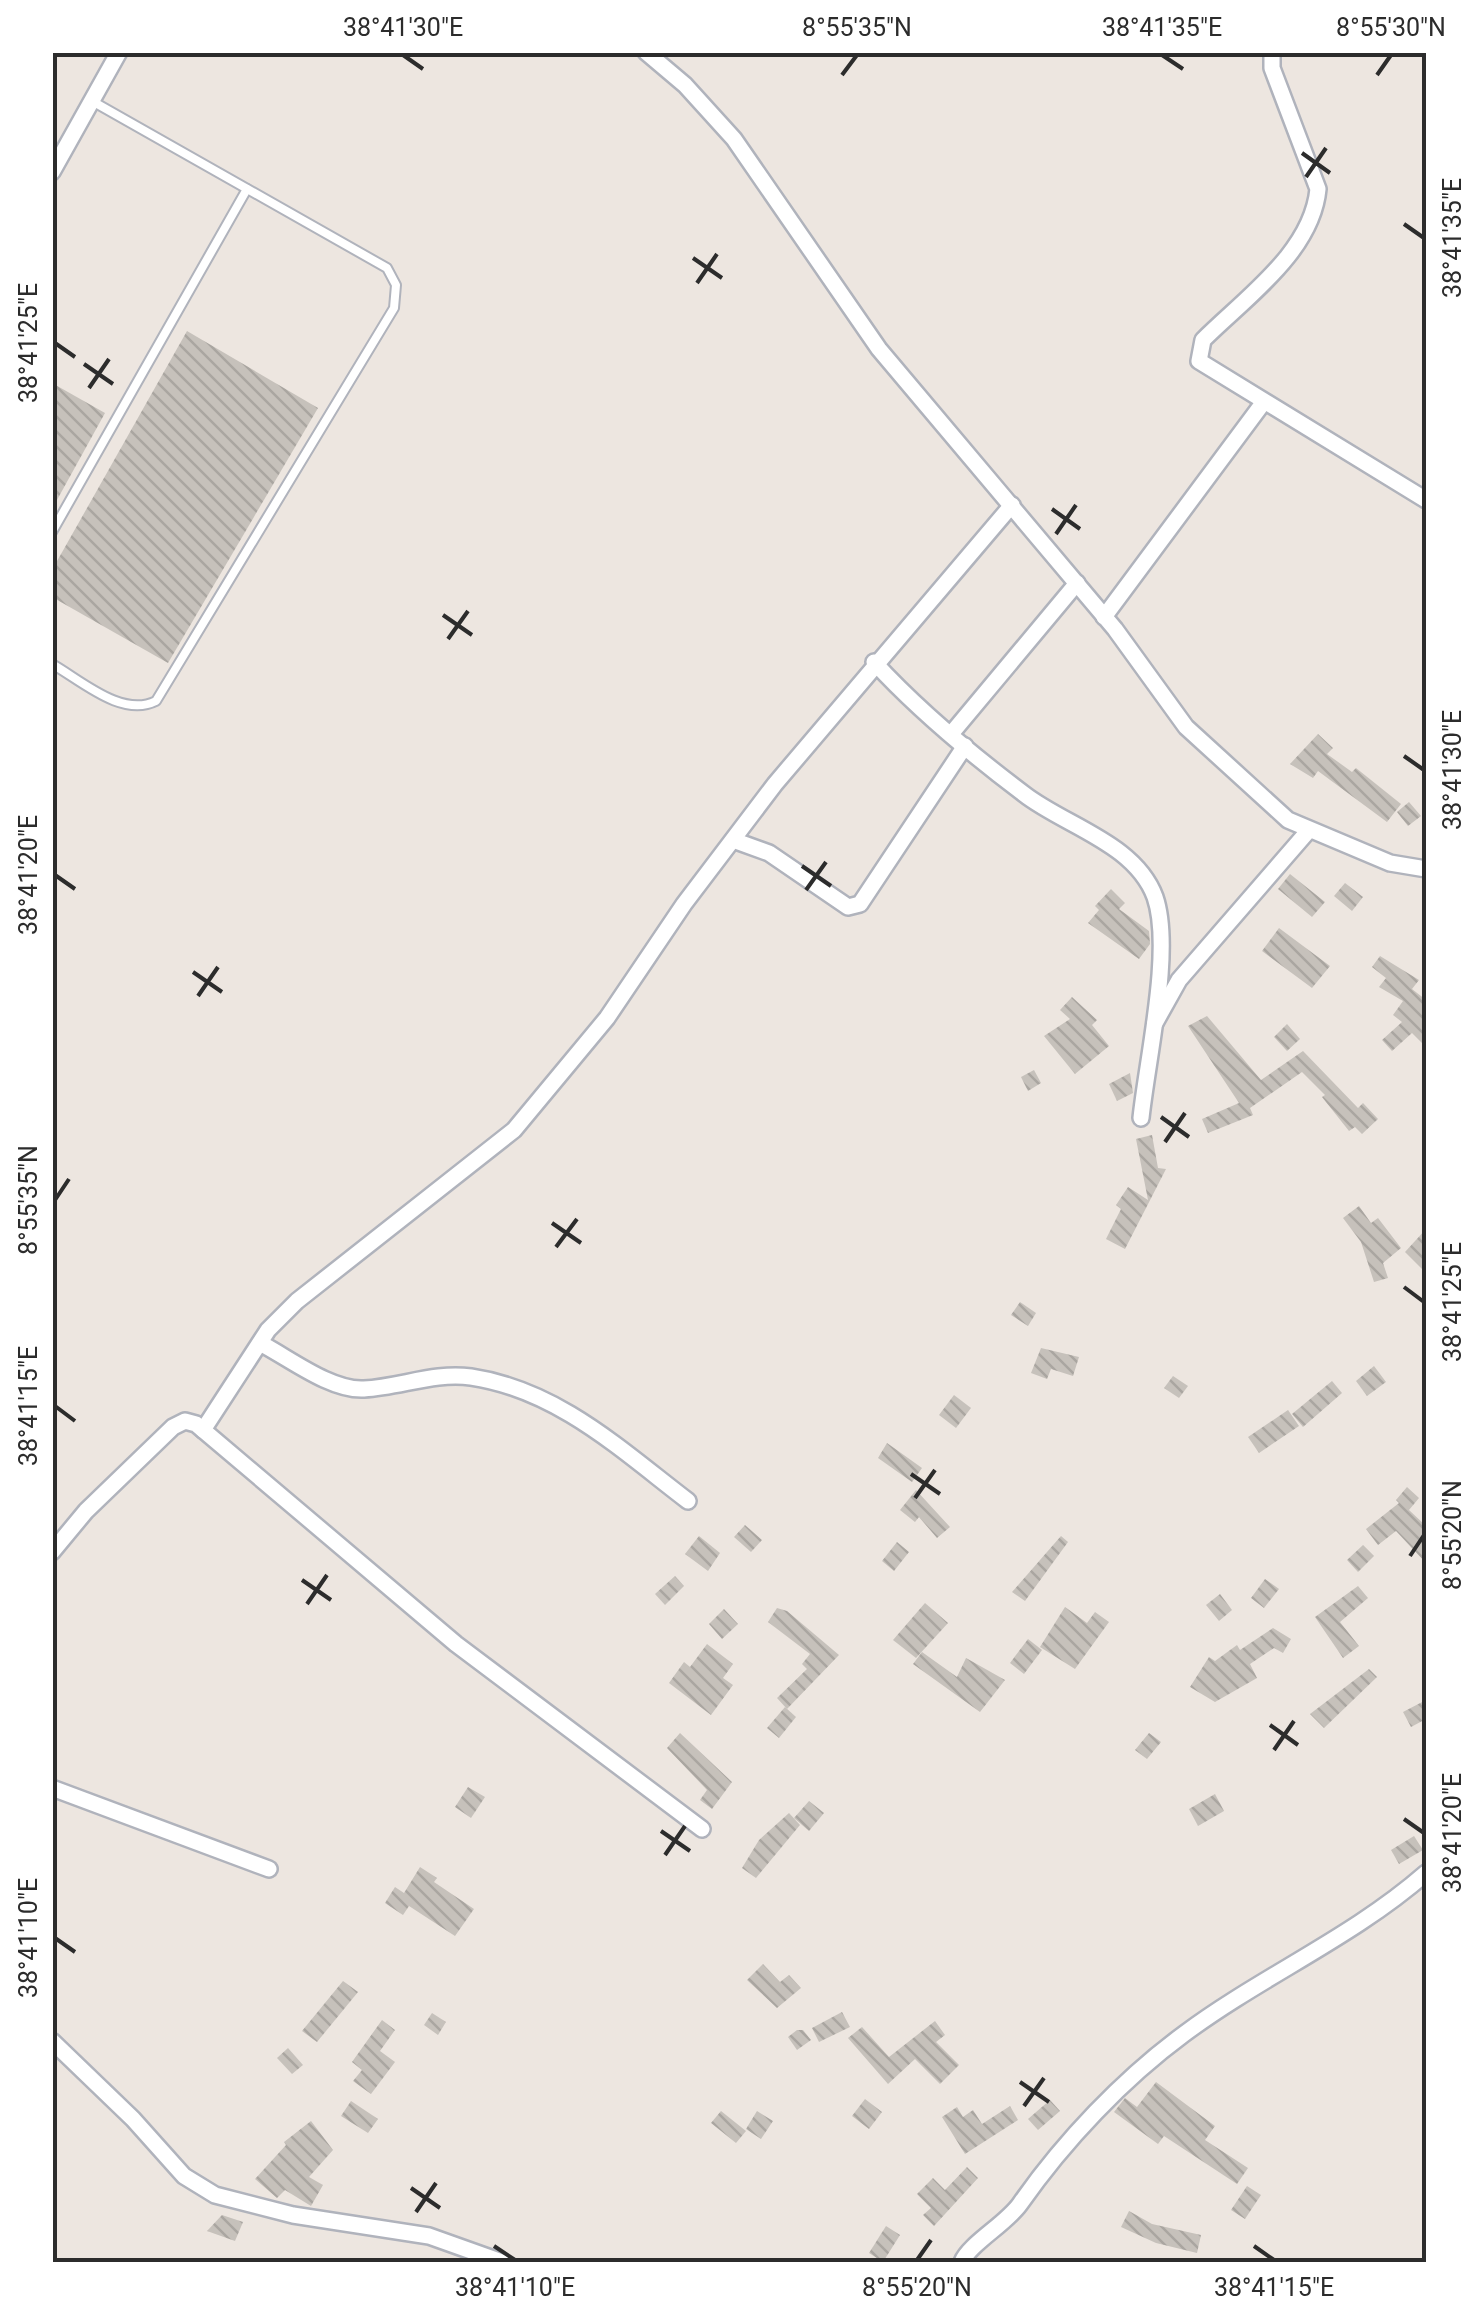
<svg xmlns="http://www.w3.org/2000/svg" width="1479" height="2315" viewBox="0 0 1479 2315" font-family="Roboto,sans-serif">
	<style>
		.building { fill: url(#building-back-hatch) }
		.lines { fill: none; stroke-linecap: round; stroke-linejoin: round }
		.lane-casing { stroke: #b0b3bc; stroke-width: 12 }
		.street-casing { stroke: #b0b3bc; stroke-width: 20 }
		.lane { stroke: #fff; stroke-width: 8 }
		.street { stroke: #fff; stroke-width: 15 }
		.ticks { fill: none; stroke: #2c2c2c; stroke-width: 4 }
		.neatline { fill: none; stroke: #2c2c2c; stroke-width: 4 }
		.ticks-label { font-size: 25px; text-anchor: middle; fill: #2c2c2c }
	</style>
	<defs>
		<pattern id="building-back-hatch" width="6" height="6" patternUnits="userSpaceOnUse" patternTransform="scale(2.5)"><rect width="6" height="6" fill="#c6c1bb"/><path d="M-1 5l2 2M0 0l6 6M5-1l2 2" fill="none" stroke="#aaa6a1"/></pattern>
	</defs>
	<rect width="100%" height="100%" fill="#ede6e0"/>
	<!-- building -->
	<g class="building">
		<polygon points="187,331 318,408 168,663 52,597 52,570"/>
		<polygon points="52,383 105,413 52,509"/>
		<polygon points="1318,734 1333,748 1327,754 1352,772 1356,768 1401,804 1387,822 1318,771 1313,778 1290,764"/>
		<polygon points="1409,802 1421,816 1408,826 1397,812"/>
		<polygon points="1290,874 1325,902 1312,917 1278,889"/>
		<polygon points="1345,883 1363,897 1352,911 1334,896"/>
		<polygon points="1111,889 1125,903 1119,909 1149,931 1150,944 1139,959 1088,923 1099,910 1095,906"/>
		<polygon points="1279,928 1330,966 1312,988 1262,951"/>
		<polygon points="1380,956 1419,980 1412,989 1426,1000 1426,1047 1412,1033 1392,1051 1382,1040 1402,1022 1393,1015 1403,1001 1379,987 1386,978 1372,967"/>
		<polygon points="1072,997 1097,1020 1092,1025 1109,1046 1075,1074 1044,1036 1070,1019 1060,1010"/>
		<polygon points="1207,1016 1261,1080 1303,1051 1358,1108 1363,1103 1378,1119 1362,1134 1355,1127 1349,1131 1322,1097 1325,1095 1302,1072 1250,1108 1253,1115 1208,1133 1202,1119 1239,1103 1188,1026"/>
		<polygon points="1287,1024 1300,1039 1287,1051 1274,1037"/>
		<polygon points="1034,1070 1041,1083 1028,1091 1021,1077"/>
		<polygon points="1130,1073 1133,1093 1117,1101 1109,1084"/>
		<polygon points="1152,1135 1158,1168 1166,1169 1125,1249 1106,1239 1121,1209 1116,1205 1128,1187 1148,1200 1136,1139"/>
		<polygon points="1359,1206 1371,1223 1378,1218 1401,1248 1383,1263 1388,1278 1374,1282 1361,1242 1343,1218"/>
		<polygon points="1426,1229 1426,1273 1405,1252"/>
		<polygon points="1020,1302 1036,1313 1028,1326 1011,1315"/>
		<polygon points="1041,1348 1079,1357 1073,1376 1051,1369 1047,1379 1031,1373"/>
		<polygon points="1374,1366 1386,1382 1367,1396 1356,1381"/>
		<polygon points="1173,1376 1188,1386 1179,1398 1164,1388"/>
		<polygon points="1332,1381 1342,1393 1303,1427 1292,1414"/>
		<polygon points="954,1395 971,1408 956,1428 939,1415"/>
		<polygon points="1288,1410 1299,1426 1259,1453 1248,1437"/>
		<polygon points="887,1443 922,1468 912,1482 878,1458"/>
		<polygon points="1407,1487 1419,1498 1409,1510 1426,1526 1426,1563 1396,1531 1378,1545 1366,1529 1399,1503 1396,1500"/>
		<polygon points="916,1490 950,1527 937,1538 919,1517 915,1522 900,1510"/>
		<polygon points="745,1525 762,1540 751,1552 734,1537"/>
		<polygon points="699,1536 720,1553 708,1571 685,1554"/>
		<polygon points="1061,1536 1068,1542 1025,1601 1012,1592"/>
		<polygon points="897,1542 909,1552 894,1571 882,1561"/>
		<polygon points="1363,1545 1374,1556 1358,1572 1347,1560"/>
		<polygon points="675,1576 684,1586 665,1605 655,1594"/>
		<polygon points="1265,1579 1279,1589 1264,1608 1251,1598"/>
		<polygon points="1358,1586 1368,1598 1340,1622 1359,1646 1343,1658 1315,1617"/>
		<polygon points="1220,1594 1232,1610 1219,1621 1206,1605"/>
		<polygon points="925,1603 948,1623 916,1658 893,1640"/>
		<polygon points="1065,1607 1087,1623 1095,1612 1109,1622 1075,1669 1040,1647"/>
		<polygon points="777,1608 787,1611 839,1655 787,1709 777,1698 807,1669 802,1664 810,1654 768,1622"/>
		<polygon points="724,1609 738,1624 722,1639 709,1624"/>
		<polygon points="1273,1628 1291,1639 1283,1653 1274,1648 1250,1664 1257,1678 1215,1702 1190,1687 1209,1657 1215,1661 1237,1645 1240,1650"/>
		<polygon points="1028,1639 1042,1650 1024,1674 1010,1663"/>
		<polygon points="707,1644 733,1664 723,1678 733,1685 711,1715 669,1683 684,1662 690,1667"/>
		<polygon points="922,1652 957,1677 966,1658 1005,1680 980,1712 913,1664"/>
		<polygon points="1369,1669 1377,1677 1324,1728 1310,1714"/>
		<polygon points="1426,1700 1426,1719 1411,1727 1403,1712"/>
		<polygon points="785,1707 796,1717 779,1738 767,1728"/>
		<polygon points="680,1733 732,1782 712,1809 700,1800 707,1790 667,1748"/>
		<polygon points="1149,1733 1161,1742 1147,1759 1135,1750"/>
		<polygon points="468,1787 485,1797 471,1818 455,1807"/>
		<polygon points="1215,1794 1224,1811 1198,1826 1189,1809"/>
		<polygon points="809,1801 824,1813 809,1831 794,1818"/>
		<polygon points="789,1813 800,1825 756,1878 742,1868 759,1840"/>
		<polygon points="1414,1836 1423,1850 1399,1864 1391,1850"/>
		<polygon points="420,1867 437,1878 434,1882 474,1909 455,1936 409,1906 403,1915 385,1903 395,1887 404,1893"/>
		<polygon points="763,1964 780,1982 789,1975 801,1988 777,2008 747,1980"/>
		<polygon points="343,1981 358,1992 317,2042 302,2031"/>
		<polygon points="842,2012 850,2027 819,2042 812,2028"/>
		<polygon points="432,2013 446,2022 438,2035 424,2025"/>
		<polygon points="382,2020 395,2030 380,2051 395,2062 371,2094 353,2081 362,2070 352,2062"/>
		<polygon points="935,2021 945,2035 936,2042 959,2065 940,2084 915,2059 888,2084 848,2038 862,2027 889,2057"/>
		<polygon points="797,2030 803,2030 811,2040 797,2050 788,2037"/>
		<polygon points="288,2048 303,2065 292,2074 277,2058"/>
		<polygon points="1156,2082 1215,2126 1205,2140 1248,2168 1237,2184 1164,2136 1158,2144 1114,2112 1125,2098 1137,2107"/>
		<polygon points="865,2099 882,2112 869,2129 852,2116"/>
		<polygon points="1050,2100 1060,2111 1038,2130 1028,2119"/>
		<polygon points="351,2101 378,2119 368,2133 341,2116"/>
		<polygon points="1010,2106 1018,2120 965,2154 942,2117 957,2107 963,2117 973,2110 982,2124"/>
		<polygon points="721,2111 746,2131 736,2143 711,2123"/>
		<polygon points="757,2111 773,2121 761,2139 746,2129"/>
		<polygon points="311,2121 333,2150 309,2177 323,2185 311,2206 285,2190 277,2198 255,2179 286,2145 284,2142"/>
		<polygon points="967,2167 978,2178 934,2226 923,2215 931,2208 917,2194 933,2178 945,2190"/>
		<polygon points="1247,2186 1261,2195 1245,2219 1231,2210"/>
		<polygon points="1129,2211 1152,2224 1201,2235 1197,2253 1156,2243 1121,2227"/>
		<polygon points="222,2215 243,2222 235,2241 207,2231"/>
		<polygon points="886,2226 900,2235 883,2262 869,2253"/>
	</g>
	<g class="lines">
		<!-- lane casing -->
		<g class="lane-casing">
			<g id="lane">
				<polyline points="52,532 247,189"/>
				<path d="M52,664C82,681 122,718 156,701L394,308L396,285L387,268L92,101"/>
			</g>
		</g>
		<!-- street casing -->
		<g class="street-casing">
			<g id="street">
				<polyline points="646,52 685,85 734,139 879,349 1115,629 1186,727 1288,820 1390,863 1426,869"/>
				<path d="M1272,52V68L1318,189C1312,252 1245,298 1203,340L1199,361L1426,500"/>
				<polyline points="52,172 119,52"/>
				<polyline points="1104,617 1263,403"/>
				<path d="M874,662C919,711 971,754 1024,794C1065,826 1135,843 1155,897C1173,949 1147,1060 1141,1118"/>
				<polyline points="951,734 1077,583"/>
				<polyline points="733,840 769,853 848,907 860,904 965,746"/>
				<polyline points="1155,1023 1179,980 1309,830"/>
				<path d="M260,1343C289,1358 331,1391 364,1389C401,1387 434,1372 471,1377C558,1390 621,1450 688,1501"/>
				<polyline points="203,1430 268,1330 297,1301 514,1130 607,1018 684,904 775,784 1012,505"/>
				<polyline points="52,1552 86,1511 173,1427 185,1421 196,1424 456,1644 702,1829"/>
				<polyline points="52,1788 269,1869"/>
				<polyline points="52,2041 133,2119 184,2176 215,2195 293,2215 429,2236 502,2262"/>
				<path d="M962,2262C969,2244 1006,2224 1020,2204C1064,2141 1123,2079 1184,2034C1262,1976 1353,1937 1426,1873"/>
			</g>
		</g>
		<!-- lane -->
		<use href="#lane" class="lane"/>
		<!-- street -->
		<use href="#street" class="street"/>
	</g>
	<!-- ticks -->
	<path class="ticks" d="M403,55L423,69M1162,55L1183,69M842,75L857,55M1377,75L1391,55M1302,153L1330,173M1306,177L1326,148M1404,224L1424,238M693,258L722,278M697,283L717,254M55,343L75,357M84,364L113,384M89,388L109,359M1052,509L1080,529M1056,534L1076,505M443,615L472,635M448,639L468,611M1404,756L1424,770M802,866L831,886M55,875L75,889M806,890L826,862M193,972L222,992M198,996L218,967M1161,1117L1189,1137M1165,1142L1185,1113M55,1200L69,1179M552,1223L581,1243M556,1247L577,1219M1404,1287L1424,1302M55,1406L75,1421M911,1474L940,1494M915,1498L935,1470M1410,1556L1424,1535M302,1580L331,1600M307,1604L327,1575M1270,1725L1298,1745M1274,1750L1294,1721M1404,1819L1424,1833M661,1831L690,1851M665,1855L685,1826M55,1938L75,1952M1020,2082L1049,2102M1024,2106L1044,2078M411,2188L440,2208M416,2212L436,2183M494,2246L515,2260M1254,2246L1274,2260M917,2260L931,2240"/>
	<!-- border -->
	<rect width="1479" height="2315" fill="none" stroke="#ffffff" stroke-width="110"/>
	<rect x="55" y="55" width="1369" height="2205" class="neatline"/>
	<g class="ticks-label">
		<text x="403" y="36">38°41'30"E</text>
		<text x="857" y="36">8°55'35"N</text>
		<text x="1162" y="36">38°41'35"E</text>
		<text x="1391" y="36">8°55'30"N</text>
		<text transform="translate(1452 238) rotate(-90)" y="9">38°41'35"E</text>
		<text transform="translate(28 343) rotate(-90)" y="9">38°41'25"E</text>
		<text transform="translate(1452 770) rotate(-90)" y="9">38°41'30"E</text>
		<text transform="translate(28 875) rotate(-90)" y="9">38°41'20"E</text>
		<text transform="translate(28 1200) rotate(-90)" y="9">8°55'35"N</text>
		<text transform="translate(1452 1302) rotate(-90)" y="9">38°41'25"E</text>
		<text transform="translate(28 1406) rotate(-90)" y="9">38°41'15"E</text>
		<text transform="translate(1452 1535) rotate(-90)" y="9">8°55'20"N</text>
		<text transform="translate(1452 1833) rotate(-90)" y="9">38°41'20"E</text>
		<text transform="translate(28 1938) rotate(-90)" y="9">38°41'10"E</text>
		<text x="515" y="2296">38°41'10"E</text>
		<text x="917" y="2296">8°55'20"N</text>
		<text x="1274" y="2296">38°41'15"E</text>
	</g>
</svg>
